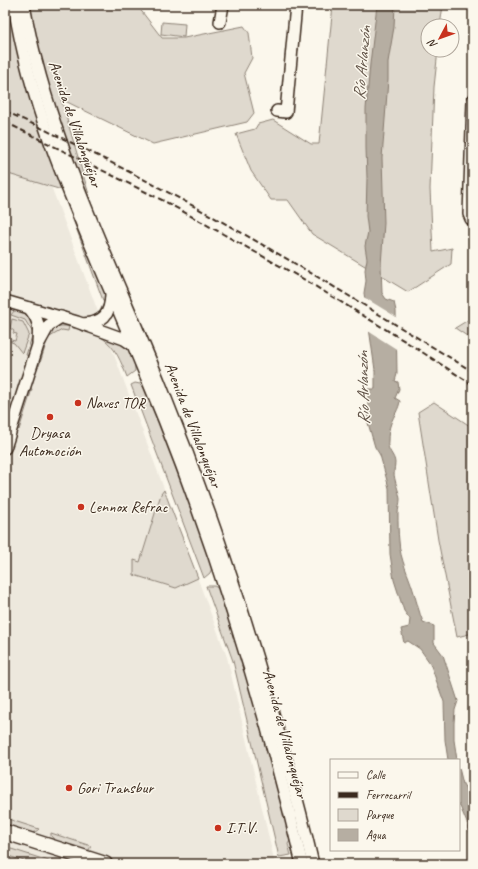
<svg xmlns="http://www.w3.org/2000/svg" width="478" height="869" viewBox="0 0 478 869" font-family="Caveat,sans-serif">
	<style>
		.built { fill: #ede8dd }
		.green { fill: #dfd9ce; stroke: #8d8276 }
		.water { fill: #b6aea2; stroke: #85796d }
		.pier { fill: #fbf7ec }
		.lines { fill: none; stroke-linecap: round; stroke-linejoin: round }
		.minor-casing { stroke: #3b2a1e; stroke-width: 14 }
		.major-casing { stroke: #3b2a1e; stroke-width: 17 }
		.minor { stroke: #fbf7ec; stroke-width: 11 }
		.major { stroke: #fbf7ec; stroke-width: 14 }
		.rail { stroke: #3b2a1e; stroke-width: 2; stroke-dasharray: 6 3; stroke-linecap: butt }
		.poi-dot { fill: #c8321e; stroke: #fbf7ec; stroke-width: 1.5 }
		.labels { text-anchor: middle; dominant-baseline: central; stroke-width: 3; stroke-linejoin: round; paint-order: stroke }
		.street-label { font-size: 16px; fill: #3b2a1e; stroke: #fbf7ec }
		.poi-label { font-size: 16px; fill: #3b2a1e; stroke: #fbf7ec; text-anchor: start }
		.water-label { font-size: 17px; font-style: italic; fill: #605246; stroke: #fbf7ec }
	</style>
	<rect width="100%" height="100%" fill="#fbf7ec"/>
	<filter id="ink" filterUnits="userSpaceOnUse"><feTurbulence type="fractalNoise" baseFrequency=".025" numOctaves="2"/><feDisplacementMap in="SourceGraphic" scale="8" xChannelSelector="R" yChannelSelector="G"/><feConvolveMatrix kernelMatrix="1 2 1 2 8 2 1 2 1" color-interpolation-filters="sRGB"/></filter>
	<g filter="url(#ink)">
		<!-- built -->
		<polygon class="built" points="5,173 51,186 227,657 275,864 5,864"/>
		<!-- green -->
		<g class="green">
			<path d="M5,5H129L139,8L162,38H184L244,26L249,33L252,58L244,73L254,113L247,122L153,144L61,99L90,198L76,194L149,370L211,531L260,685L290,794L308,864H307C269,697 213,534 150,375C127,314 98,254 74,194L63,190L109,302C106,313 100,319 88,320L100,311L104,303L62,190L5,173Z"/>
			<polygon points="333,5 443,5 440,26 428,26 428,50 438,50 434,87 430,189 433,252 452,248 451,264 408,292 312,234 288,200 271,200 251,171 236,134 255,129 258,124 273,120 311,144 319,144"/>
			<polygon points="162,22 185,24 184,37 161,34"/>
			<path d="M17,310C41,315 34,338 29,356L26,355L33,333L25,320L11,315L14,311Z"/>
			<polygon points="473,317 473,340 455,328"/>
			<polygon points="12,319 23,322 29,334 22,353 14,343 11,342 11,340 15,341 17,334 13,333 14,331 10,328"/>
			<path d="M59,326H69L68,331L62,330L48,338L39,366L36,365C40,351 44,331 59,326Z"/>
			<path d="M80,328L123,343C132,349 135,359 135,371L127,377C121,362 116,347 101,337C95,333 86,332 80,330Z"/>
			<polygon points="135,383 140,384 147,390 194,514 212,568 210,573 204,578 131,385"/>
			<polygon points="28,388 32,389 19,430 16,427"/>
			<polygon points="434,402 473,428 473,633 457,637 438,540 418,412"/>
			<polygon points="164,490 198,578 176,588 134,575 134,560 140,562 161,494"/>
			<polygon points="206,586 214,586 218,588 243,664 292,838 288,844 291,855 279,857 233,661"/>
			<path d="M5,818L39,829C31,838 15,829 5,827Z"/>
			<polygon points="51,833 91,846 89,850 86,851 56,842 51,836"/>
			<polygon points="5,847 52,862 56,864 34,864 5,855"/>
		</g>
		<!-- water -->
		<g class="water">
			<path d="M377,5H395L394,27L388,62V80L382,158L384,223L381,265L382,293L386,299L394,302L396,311L397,374L395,381L398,382L399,389L395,398L400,401C399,409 394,415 391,423C389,428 388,435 388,441C386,450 395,455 395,463C395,466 394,469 394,472C394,481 399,490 400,499C400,504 398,509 398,514C398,523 398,532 399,541C400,560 409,575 414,593C417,603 419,612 423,622L434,626V643L443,655L458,701L455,710L454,723V740L457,760H448L445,740L444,702L430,663L420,649L408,641L404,643L401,629L409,627L410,619L404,611L394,580L390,554L389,488L380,455L375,447L368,423V389H375V370L364,293L366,281L365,270L367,259L365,246L368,232L366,216L367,178L366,148V109L370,64Z"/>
			<polygon points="459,768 463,784 472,799 473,840 471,836 467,823 459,804"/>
		</g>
		<!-- pier -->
		<polygon class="pier" points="362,296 398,318 398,350 368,331"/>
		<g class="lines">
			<!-- minor casing -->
			<g class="minor-casing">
				<g id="minor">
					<path d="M14,5C29,101 68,192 106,281C126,327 145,374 164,420C221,564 266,713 302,864"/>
					<path d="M24,5C47,137 111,262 161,386C204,492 241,600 272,710C287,761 301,812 313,864"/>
					<polyline points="220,22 223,5"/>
					<polyline points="473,100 469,214 471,219 473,220"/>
					<polyline points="277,111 286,112 296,5"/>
					<polyline points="5,301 77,322 124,339 133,345"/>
					<path d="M29,308C40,321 39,327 38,342"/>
					<path d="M83,324C103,322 110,316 111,295"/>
					<polyline points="5,448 38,345 49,325 61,317"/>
				</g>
			</g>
			<!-- major casing -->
			<g class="major-casing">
				<polyline id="major" points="5,832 105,864"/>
			</g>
			<!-- minor -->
			<use href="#minor" class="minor"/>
			<!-- major -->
			<use href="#major" class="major"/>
			<!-- rail -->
			<g class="rail">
				<path d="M5,111C135,171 259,240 380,315C411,334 443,353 473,372"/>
				<polyline points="5,122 166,202 223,234 305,280 408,343 473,385"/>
			</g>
		</g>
	</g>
	<!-- markers -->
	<g class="poi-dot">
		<circle cx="78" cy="403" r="4"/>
		<circle cx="50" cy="417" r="4"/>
		<circle cx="81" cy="507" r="4"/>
		<circle cx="69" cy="788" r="4"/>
		<circle cx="218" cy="828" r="4"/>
	</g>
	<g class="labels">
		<!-- street labels -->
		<g class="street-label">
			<text transform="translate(75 124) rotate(71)">Avenida de Villalonquéjar</text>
			<text transform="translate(193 425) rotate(69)">Avenida de Villalonquéjar</text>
			<text transform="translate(285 734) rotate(75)">Avenida de Villalonquéjar</text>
		</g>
		<!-- poi labels -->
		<g class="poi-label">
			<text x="86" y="403">Naves TOR</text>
			<text x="50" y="433" text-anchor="middle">Dryasa<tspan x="50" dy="18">Automoción</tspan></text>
			<text x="89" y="507">Lennox Refrac</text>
			<text x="77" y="788">Gori Transbur</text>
			<text x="226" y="828">I.T.V.</text>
		</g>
		<!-- water labels -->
		<g class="water-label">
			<text transform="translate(362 63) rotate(-85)">Río Arlanzón</text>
			<text transform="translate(363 388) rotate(-91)">Río Arlanzón</text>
		</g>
	</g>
	<!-- margin -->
	<rect width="478" height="869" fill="none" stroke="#fbf7ec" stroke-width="20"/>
	<rect x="10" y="10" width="458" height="849" fill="none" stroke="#3b2a1e" stroke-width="1.5" filter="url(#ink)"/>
	<!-- legend -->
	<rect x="330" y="759" width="130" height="92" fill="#fbf7ec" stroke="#aea59a"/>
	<rect x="338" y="772" width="20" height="6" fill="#fbf7ec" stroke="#aea59a"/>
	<text x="366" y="779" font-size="12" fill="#3b2a1e">Calle</text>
	<rect x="338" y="792" width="20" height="6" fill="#3b2a1e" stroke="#aea59a"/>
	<text x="366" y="799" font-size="12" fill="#3b2a1e">Ferrocarril</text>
	<rect x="338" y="809" width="20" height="12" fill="#dfd9ce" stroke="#aea59a"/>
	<text x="366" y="819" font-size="12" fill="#3b2a1e">Parque</text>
	<rect x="338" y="829" width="20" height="12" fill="#b6aea2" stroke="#aea59a"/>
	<text x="366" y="839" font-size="12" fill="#3b2a1e">Agua</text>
	<!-- north arrow -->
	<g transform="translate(440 38) rotate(229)"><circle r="19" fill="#fbf7ec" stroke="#aea59a"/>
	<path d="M0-3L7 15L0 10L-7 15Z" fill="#c8321e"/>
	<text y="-6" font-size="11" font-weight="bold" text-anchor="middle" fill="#3b2a1e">N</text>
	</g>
</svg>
